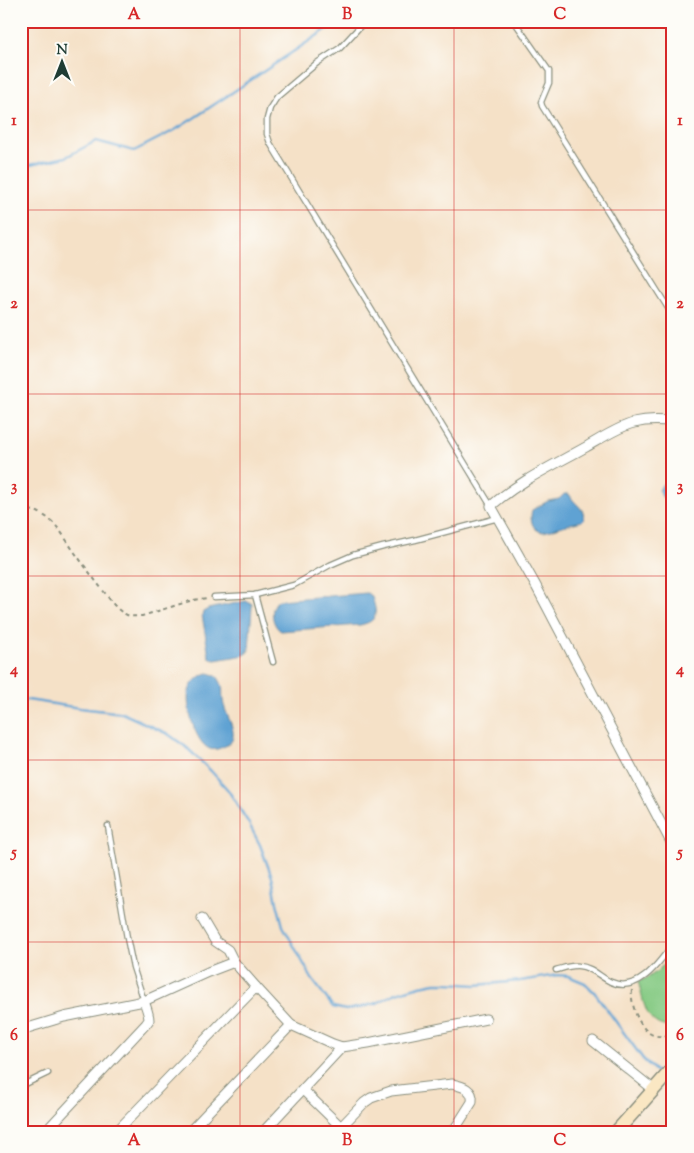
<svg xmlns="http://www.w3.org/2000/svg" width="694" height="1153" viewBox="0 0 694 1153" font-family="'Sorts Mill Goudy',serif">
	<style>
		.green { fill: #87cb85; stroke: #53845c }
		.water { fill: #5fa2d3; stroke: #3f7084 }
		.lines { fill: none; stroke-linecap: round; stroke-linejoin: round }
		.stream { stroke: #5fa2d3; stroke-width: 2.5 }
		.lane-casing { stroke: #8a8f7e; stroke-width: 7 }
		.street-casing { stroke: #8a8f7e; stroke-width: 11 }
		.secondary-casing { stroke: #8a8f7e; stroke-width: 15 }
		.path { stroke: #8a8f7e; stroke-width: 2; stroke-dasharray: 4 4; stroke-linecap: butt }
		.lane { stroke: #fff; stroke-width: 4.5 }
		.street { stroke: #fff; stroke-width: 9 }
		.secondary { stroke: #fae7c3; stroke-width: 12 }
		.grid { fill: none; stroke: #d62828; stroke-width: 1; stroke-opacity: 0.55 }
		.neatline { fill: none; stroke: #d62828; stroke-width: 2 }
		.grid-label { font-size: 16px; text-anchor: middle; font-weight: bold; fill: #d62828 }
	</style>
	<rect width="100%" height="100%" fill="#fdfcf7"/>
	<filter id="ink" filterUnits="userSpaceOnUse"><feTurbulence type="fractalNoise" baseFrequency=".02" numOctaves="2"/><feDisplacementMap in="SourceGraphic" scale="10" xChannelSelector="R" yChannelSelector="G"/><feConvolveMatrix kernelMatrix="1 2 1 2 8 2 1 2 1" color-interpolation-filters="sRGB"/></filter>
	<filter id="wash" filterUnits="userSpaceOnUse"><feTurbulence type="fractalNoise" baseFrequency=".0096" numOctaves="4" result="noise"/><feDisplacementMap in="SourceGraphic" scale="20" xChannelSelector="R" yChannelSelector="G"/><feGaussianBlur stdDeviation="1.12" result="paint"/><feColorMatrix in="noise" values="0 0 0 0 0 0 0 0 0 0 0 0 0 0 0 0 0 1.4 0 .05"/><feComposite in="paint" operator="in"/></filter>
	<g filter="url(#wash)">
		<rect width="100%" height="100%" fill="#f5e1c7"/>
		<!-- green -->
		<path class="green" d="M673,953V1027C645,1028 644,1002 638,981C653,978 664,965 673,953Z"/>
		<!-- water -->
		<g class="water">
			<path d="M673,478V503L663,498L659,491C661,484 666,480 673,478Z"/>
			<path d="M564,494H569C571,497 572,499 574,501C580,508 584,509 584,519L582,521L566,525L544,532C533,532 529,520 532,510L548,501L559,499Z"/>
			<path d="M367,593L372,597C377,613 379,621 360,625L281,631C271,625 269,606 279,600Z"/>
			<polygon points="246,601 249,602 252,604 252,607 249,650 245,655 215,660 211,659 209,656 202,615 203,612 208,609"/>
			<path d="M208,673C214,674 218,676 220,681C224,687 222,693 223,700C224,712 235,726 233,737C232,743 227,745 223,747C218,749 213,751 208,748C195,741 185,705 189,691C192,682 199,675 208,673Z"/>
		</g>
		<g class="lines">
			<!-- stream -->
			<g class="stream">
				<polyline points="21,167 66,157 96,141 134,151 175,130 194,118 339,21"/>
				<polyline points="21,699 80,708 122,713 168,734 186,747 211,771 228,790 248,822 260,845 272,877 277,903 283,926 312,979 333,1007 346,1010 362,1007 377,1003 394,994 406,990 420,986 435,983 448,983 476,985 520,981 558,975 568,976 585,983 595,993 643,1059 661,1076"/>
				<polyline points="667,1081 673,1087"/>
			</g>
		</g>
	</g>
	<g filter="url(#ink)">
		<g class="lines">
			<!-- lane casing -->
			<g class="lane-casing">
				<g id="lane">
					<polyline points="365,21 340,48 317,63 277,97 270,108 267,119 267,134 270,143 491,506"/>
					<polyline points="514,21 549,71 549,83 541,102 542,106 673,316"/>
					<polyline points="255,595 273,662"/>
					<polyline points="214,597 255,595 294,585 330,565 353,555 383,547 415,540 498,518"/>
					<polyline points="108,826 127,938 133,967 144,1001"/>
					<path d="M556,970C564,968 571,965 579,966C592,967 600,977 611,982C638,994 659,963 673,944"/>
					<polyline points="21,1086 48,1073"/>
				</g>
			</g>
			<!-- street casing -->
			<g class="street-casing">
				<g id="street">
					<path d="M673,422C660,420 647,420 634,423C620,426 600,439 586,447C554,465 519,481 491,506L536,586L673,846"/>
					<polyline points="202,919 215,941 228,950 234,962 256,987 291,1025 333,1044 342,1047 368,1043 486,1019"/>
					<polyline points="21,1030 64,1017 144,1001 208,972 234,962"/>
					<polyline points="593,1041 653,1089"/>
					<polyline points="303,1090 341,1127 345,1132"/>
					<polyline points="21,1131 22,1132"/>
					<path d="M45,1132L146,1024L149,1020C149,1014 146,1007 144,1001"/>
					<polyline points="116,1132 256,987"/>
					<polyline points="189,1132 291,1025"/>
					<polyline points="263,1132 342,1047"/>
					<path d="M336,1132L364,1103L371,1098L391,1091L452,1084C462,1086 474,1089 472,1102L453,1132"/>
				</g>
			</g>
			<!-- secondary casing -->
			<g class="secondary-casing">
				<polyline id="secondary" points="616,1132 673,1068"/>
			</g>
			<!-- path -->
			<g class="path">
				<path d="M21,510C29,510 36,510 43,515C57,523 64,537 73,550C83,564 94,579 105,593C111,601 117,611 127,615C131,617 136,616 142,616L193,600L207,598"/>
				<path d="M632,990C630,1003 639,1030 653,1035C658,1037 667,1036 673,1036"/>
			</g>
			<!-- lane -->
			<use href="#lane" class="lane"/>
			<!-- street -->
			<use href="#street" class="street"/>
			<!-- secondary -->
			<use href="#secondary" class="secondary"/>
		</g>
	</g>
	<!-- grid -->
	<path class="grid" d="M240,21V1132M454,21V1132M21,210H673M21,394H673M21,576H673M21,760H673M21,942H673"/>
	<!-- margin -->
	<rect width="694" height="1153" fill="none" stroke="#fdfcf7" stroke-width="55"/>
	<!-- north arrow -->
	<g transform="translate(62 62)" stroke="#fdfcf7" stroke-width="4" paint-order="stroke">
	<path d="M0-4L9 19L0 12L-9 19Z" fill="#1f3d34"/>
	<text y="-8" font-size="14" font-weight="bold" text-anchor="middle" fill="#1f3d34">N</text>
	</g>
	<rect x="28" y="28" width="638" height="1098" class="neatline"/>
	<g class="grid-label">
		<text x="134" y="19">A</text>
		<text x="347" y="19">B</text>
		<text x="560" y="19">C</text>
		<text x="14" y="125">1</text>
		<text x="680" y="125">1</text>
		<text x="14" y="308">2</text>
		<text x="680" y="308">2</text>
		<text x="14" y="491">3</text>
		<text x="680" y="491">3</text>
		<text x="14" y="674">4</text>
		<text x="680" y="674">4</text>
		<text x="14" y="857">5</text>
		<text x="680" y="857">5</text>
		<text x="14" y="1040">6</text>
		<text x="680" y="1040">6</text>
		<text x="134" y="1145">A</text>
		<text x="347" y="1145">B</text>
		<text x="560" y="1145">C</text>
	</g>
</svg>
